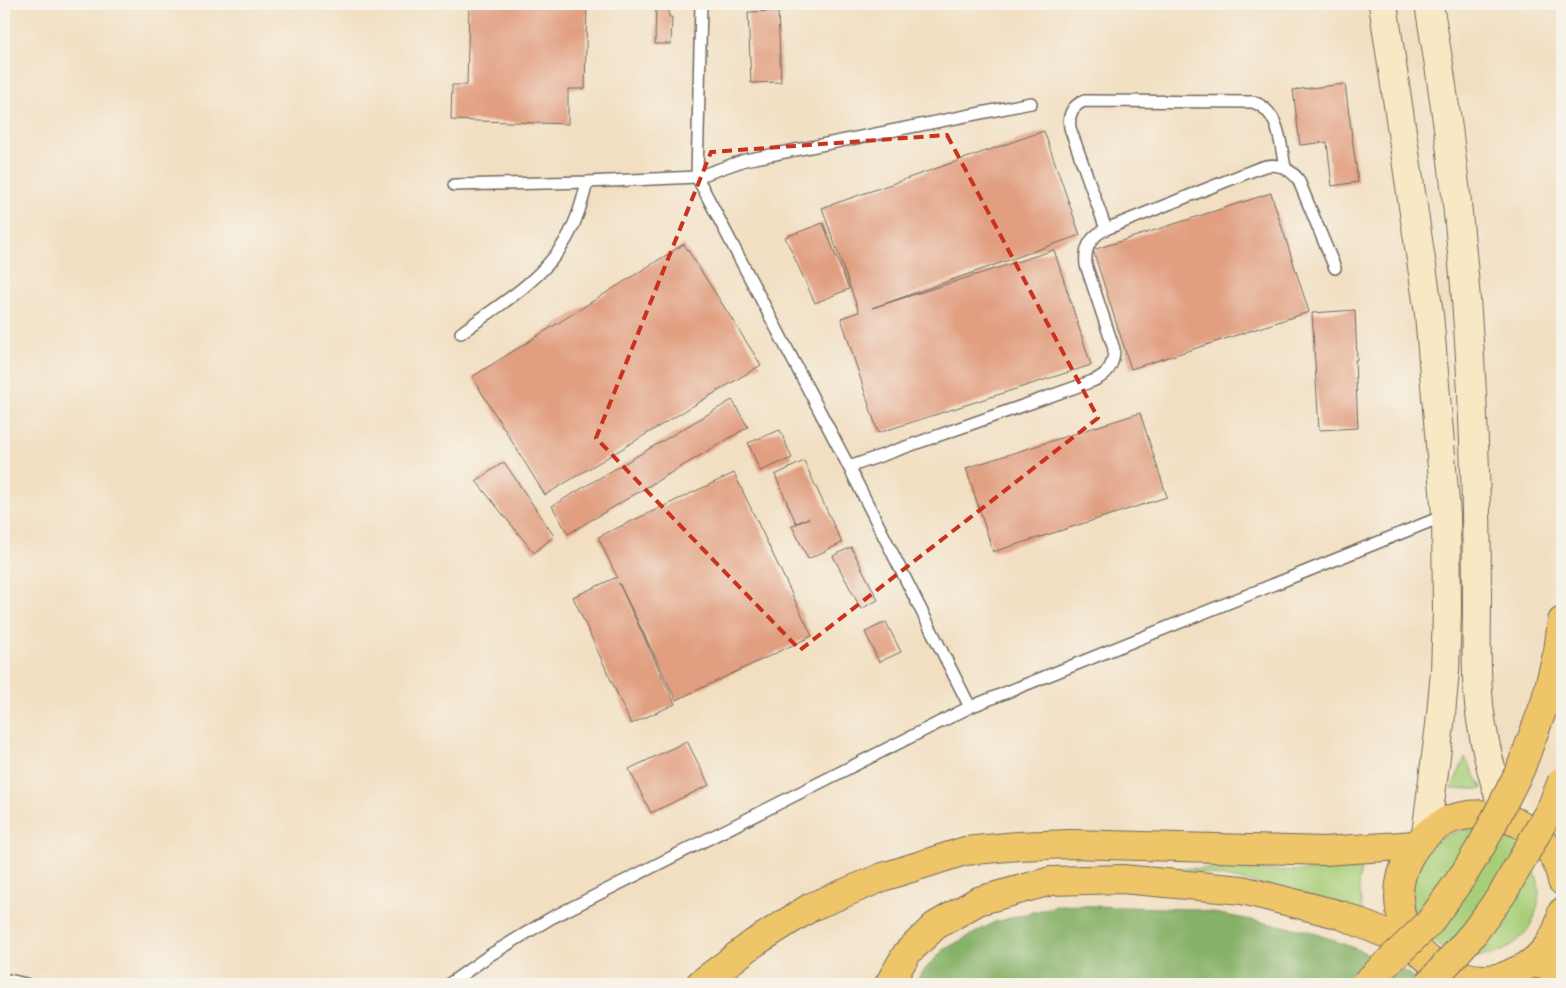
<svg xmlns="http://www.w3.org/2000/svg" width="1566" height="988" viewBox="0 0 1566 988" font-family="Mali,sans-serif">
	<style>
		.green { fill: #a8ce78; stroke: #6a7c52 }
		.forest { fill: #86b168; stroke: #586e4a }
		.building { fill: #e19e80 }
		.lines { fill: none; stroke-linecap: round; stroke-linejoin: round }
		.lane-casing { stroke: #716a60; stroke-width: 14 }
		.secondary-casing { stroke: #716a60; stroke-width: 30 }
		.primary-casing { stroke: #716a60; stroke-width: 30 }
		.highway-casing { stroke: #716a60; stroke-width: 30 }
		.lane { stroke: #fff; stroke-width: 11 }
		.secondary { stroke: #f8e8c3; stroke-width: 28 }
		.primary { stroke: #eec569; stroke-width: 28 }
		.highway { stroke: #eec569; stroke-width: 28 }
		.highway-bridge-casing { stroke: #716a60; stroke-width: 30; stroke-linecap: butt }
		.highway-bridge { stroke: #eec569; stroke-width: 28 }
		.marked { fill: none; stroke: #c8321e; stroke-width: 4; stroke-dasharray: 10 6; stroke-linejoin: round }
	</style>
	<rect width="100%" height="100%" fill="#f7f3e8"/>
	<filter id="ink" filterUnits="userSpaceOnUse"><feTurbulence type="fractalNoise" baseFrequency=".02" numOctaves="2"/><feDisplacementMap in="SourceGraphic" scale="10" xChannelSelector="R" yChannelSelector="G"/><feConvolveMatrix kernelMatrix="1 2 1 2 8 2 1 2 1" color-interpolation-filters="sRGB"/></filter>
	<filter id="wash" filterUnits="userSpaceOnUse"><feTurbulence type="fractalNoise" baseFrequency=".0096" numOctaves="4" result="noise"/><feDisplacementMap in="SourceGraphic" scale="20" xChannelSelector="R" yChannelSelector="G"/><feGaussianBlur stdDeviation="1.12" result="paint"/><feColorMatrix in="noise" values="0 0 0 0 0 0 0 0 0 0 0 0 0 0 0 0 0 1.4 0 .05"/><feComposite in="paint" operator="in"/></filter>
	<g filter="url(#wash)">
		<rect width="100%" height="100%" fill="#f2dfc2"/>
		<!-- green -->
		<g class="green">
			<polygon points="1465,758 1483,789 1451,789"/>
			<circle cx="1475" cy="893" r="64"/>
			<path d="M1362,862C1358,881 1359,894 1363,914L1294,891L1179,868L1308,871Z"/>
		</g>
		<!-- forest -->
		<polygon class="forest" points="1061,905 1193,909 1309,931 1354,948 1404,970 1420,984 912,984 943,950 995,922"/>
		<g id="blocks">
			<!-- building -->
			<g class="building">
				<polygon points="469,4 587,4 585,89 568,89 568,124 451,120 452,85 467,85"/>
				<polygon points="656,4 669,4 669,17 672,17 671,44 655,44"/>
				<polygon points="778,11 781,82 751,83 748,12"/>
				<polygon points="1345,84 1358,182 1332,186 1327,142 1300,145 1293,90"/>
				<polygon points="1044,131 1080,235 872,308 1054,250 1091,365 878,433 841,318 859,312 822,208"/>
				<polygon points="1271,193 1309,312 1131,369 1093,250"/>
				<polygon points="823,223 849,289 815,303 785,237"/>
				<polygon points="684,244 761,365 545,495 472,377"/>
				<polygon points="1355,310 1357,360 1355,360 1358,428 1319,430 1312,313"/>
				<polygon points="732,400 748,427 568,534 552,506"/>
				<polygon points="1140,413 1167,497 993,552 966,468"/>
				<polygon points="780,430 792,458 760,471 748,443"/>
				<polygon points="804,461 842,543 808,559 792,526 809,518 796,523 775,475"/>
				<polygon points="504,462 554,536 534,553 476,481"/>
				<polygon points="734,473 812,636 676,700 619,583 675,704 631,724 573,597 617,577 598,537"/>
				<polygon points="851,547 878,600 861,609 833,556"/>
				<polygon points="886,622 901,652 879,662 865,632"/>
				<polygon points="687,741 709,785 651,813 629,769"/>
			</g>
		</g>
	</g>
	<g filter="url(#ink)">
		<use href="#blocks" fill-opacity="0" stroke="#716a60" stroke-width="1"/>
		<g class="lines">
			<!-- lane casing -->
			<g class="lane-casing">
				<g id="lane">
					<polyline points="701,4 697,177 849,467 970,707"/>
					<polyline points="454,185 587,182 697,177 745,160 1031,103"/>
					<path d="M1106,229L1070,128C1068,115 1072,106 1084,101L1253,102C1280,111 1280,143 1285,167"/>
					<path d="M461,333C496,307 538,283 562,246C575,227 582,204 587,182"/>
					<path d="M849,467L1090,382C1107,376 1114,366 1114,349L1086,265C1084,248 1091,236 1106,229L1259,168C1275,162 1287,166 1298,179L1335,268"/>
					<polyline points="4,979 26,984"/>
					<polyline points="449,984 490,955 551,918 970,707 1446,515"/>
				</g>
			</g>
			<!-- secondary casing -->
			<g class="secondary-casing">
				<g id="secondary">
					<polyline points="1383,4 1429,314 1446,515 1447,611 1445,671 1440,725 1426,834"/>
					<path d="M1429,4C1454,148 1469,295 1474,442C1476,494 1477,546 1477,598C1477,636 1475,675 1480,713C1485,749 1494,783 1506,817"/>
				</g>
			</g>
			<!-- primary casing -->
			<g class="primary-casing">
				<g id="primary">
					<path d="M1562,881C1554,835 1508,807 1463,816C1459,817 1453,818 1449,820C1376,854 1385,958 1463,976C1475,979 1489,980 1501,977C1507,976 1513,972 1518,970C1541,961 1559,935 1562,912"/>
					<polyline points="1531,963 1562,968"/>
				</g>
			</g>
			<!-- highway casing -->
			<g class="highway-casing">
				<g id="highway">
					<polyline points="1558,651 1562,621"/>
					<polyline points="700,984 754,943 811,907 883,877 965,851 1018,846 1071,844 1324,851 1416,845"/>
					<polyline points="889,984 907,953 935,926 978,901 1051,881 1122,879 1242,890 1341,915 1415,946"/>
				</g>
			</g>
			<!-- lane -->
			<use href="#lane" class="lane"/>
			<!-- secondary -->
			<use href="#secondary" class="secondary"/>
			<!-- primary -->
			<use href="#primary" class="primary"/>
			<!-- highway -->
			<use href="#highway" class="highway"/>
			<!-- highway-bridge casing -->
			<g class="highway-bridge-casing">
				<g id="highway-bridge">
					<polyline points="1365,984 1429,923 1464,874 1483,843 1520,770 1545,703 1558,651"/>
					<polyline points="1429,984 1473,934 1503,893 1552,806 1562,781"/>
				</g>
			</g>
			<!-- highway-bridge -->
			<use href="#highway-bridge" class="highway-bridge"/>
		</g>
	</g>
	<!-- marked area -->
	<path class="marked" d="M947,135L1098,418L800,650L596,438L711,152Z"/>
	<!-- margin -->
	<rect width="1566" height="988" fill="none" stroke="#f7f3e8" stroke-width="20"/>
</svg>
